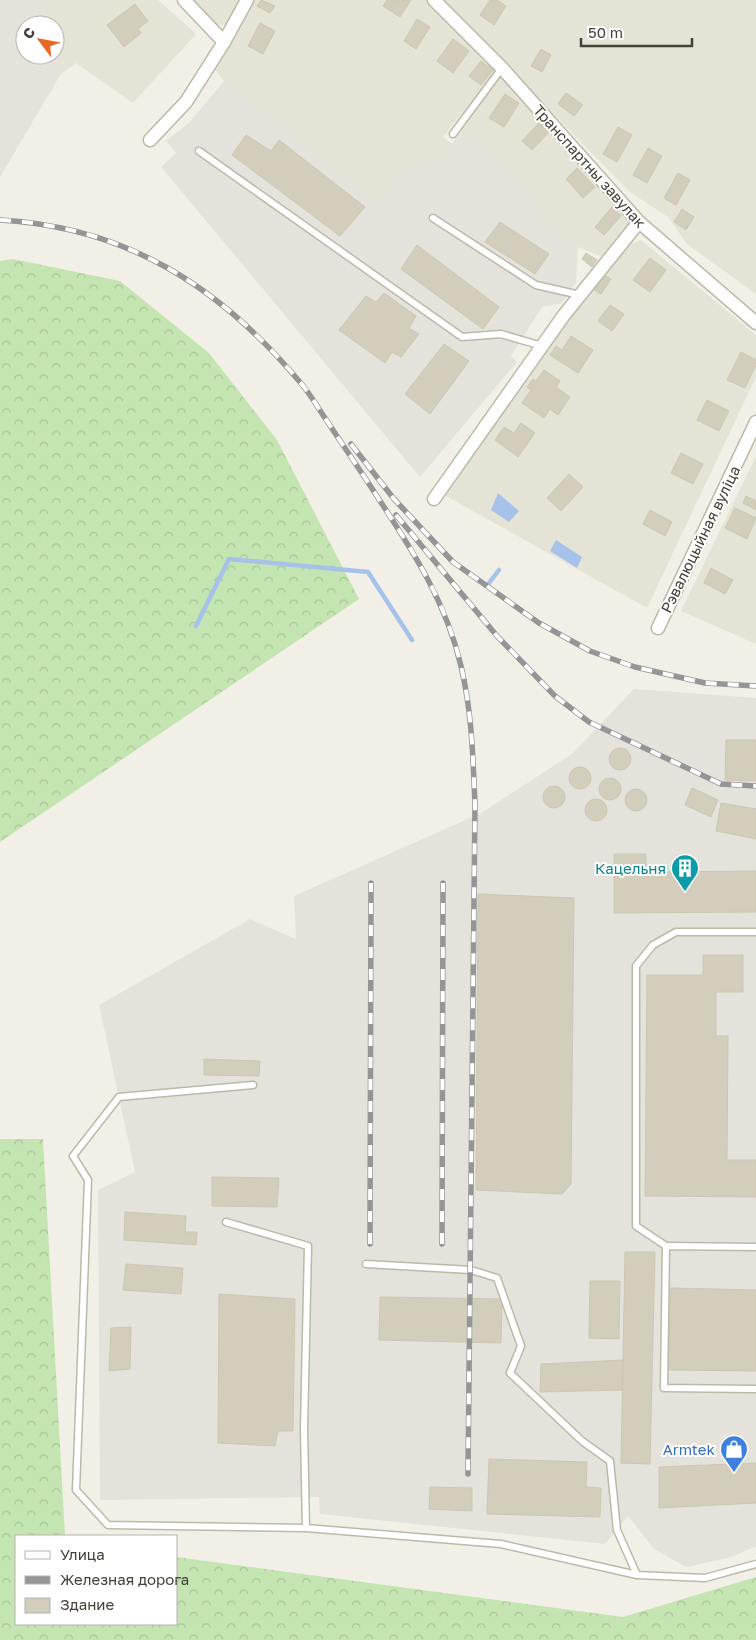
<svg xmlns="http://www.w3.org/2000/svg" width="756" height="1640" viewBox="0 0 756 1640" font-family="'Golos Text',sans-serif">
	<style>
		.residential { fill: #e5e3d5 }
		.industrial { fill: #e4e2db }
		.forest { fill: url(#forest-crowns) }
		.water { fill: #a6c2eb }
		.lines { fill: none; stroke-linecap: round; stroke-linejoin: round }
		.stream { stroke: #a6c2eb; stroke-width: 4.5 }
		.building { fill: #d3cebc; stroke: #cdc7b0 }
		.lane-casing { stroke: #bdb9a9; stroke-width: 9 }
		.street-casing { stroke: #bdb9a9; stroke-width: 15 }
		.lane { stroke: #fff; stroke-width: 6 }
		.street { stroke: #fff; stroke-width: 12 }
		.rail-casing { stroke: #959595; stroke-width: 5.5 }
		.rail { stroke: #fff; stroke-width: 4; stroke-dasharray: 11; stroke-linecap: butt }
		.labels { text-anchor: middle; dominant-baseline: central; stroke-width: 4; stroke-linejoin: round; paint-order: stroke }
		.street-label { font-size: 15px; fill: #444136; stroke: #fff }
		.culture-label { font-size: 15px; fill: #0d838f; stroke: #fff; text-anchor: end }
		.shop-label { font-size: 15px; fill: #366cbe; stroke: #fff; text-anchor: end }
	</style>
	<defs>
		<pattern id="forest-crowns" width="20" height="18" patternUnits="userSpaceOnUse" patternTransform="scale(1.25)"><rect width="20" height="18" fill="#c4e4b1"/><path d="M2 6a3 3 0 1 1 6 0M12 15a3 3 0 1 1 6 0" fill="none" stroke="#aac599"/></pattern>
	</defs>
	<rect width="100%" height="100%" fill="#f2f0e6"/>
	<!-- residential -->
	<g class="residential">
		<polygon points="40,0 158,0 196,34 133,103 76,63 61,74 55,52 55,25 47,25"/>
		<polygon points="193,0 242,0 228,24 218,25"/>
		<polygon points="254,0 427,0 496,70 443,137 452,144 436,164 411,160 381,204 224,81 215,70"/>
		<polygon points="442,0 756,0 756,294 687,244 668,217 630,192"/>
		<polygon points="502,74 633,222 601,256 578,247 537,219 546,207 461,132"/>
		<polygon points="641,240 756,335 756,377 647,608 444,495 541,353 629,245"/>
		<polygon points="756,456 756,644 681,611"/>
	</g>
	<!-- industrial -->
	<g class="industrial">
		<polygon points="0,0 40,0 47,25 25,25 25,55 55,55 55,52 61,74 0,177"/>
		<polygon points="224,81 381,204 411,160 436,164 461,132 546,207 537,219 578,247 576,282 562,303 542,307 511,356 517,362 420,477 161,167 176,153 166,141 189,123"/>
		<polygon points="634,689 756,698 756,1546 732,1557 686,1567 654,1549 628,1516 605,1544 320,1514 319,1497 100,1500 98,1190 135,1172 99,1005 250,919 296,939 294,896 481,813 572,754"/>
	</g>
	<!-- forest -->
	<g class="forest">
		<polygon points="13,259 120,281 209,353 277,440 359,599 0,842 0,261"/>
		<polygon points="0,1139 43,1139 65,1536 16,1536 16,1624 176,1624 176,1557 623,1617 756,1577 756,1640 0,1640"/>
	</g>
	<!-- water -->
	<g class="water">
		<polygon points="498,493 519,511 509,522 491,510"/>
		<polygon points="556,540 582,557 577,568 550,551"/>
	</g>
	<g class="lines">
		<!-- stream -->
		<g class="stream">
			<polyline points="489,583 499,570"/>
			<polyline points="196,626 229,559 368,572 412,640"/>
		</g>
	</g>
	<!-- building -->
	<g class="building">
		<polygon points="261,0 275,6 270,13 257,6"/>
		<polygon points="387,0 411,0 400,17 383,6"/>
		<polygon points="490,0 497,0 506,6 494,25 480,15"/>
		<polygon points="135,4 148,21 138,29 141,33 124,47 107,25"/>
		<polygon points="417,19 430,27 416,49 404,41"/>
		<polygon points="260,23 275,31 263,54 248,46"/>
		<polygon points="453,39 469,51 453,73 437,61"/>
		<polygon points="541,49 551,55 542,72 531,66"/>
		<polygon points="481,61 493,70 481,85 469,76"/>
		<polygon points="566,93 583,105 574,116 558,104"/>
		<polygon points="505,94 519,103 504,127 489,118"/>
		<polygon points="539,123 549,132 532,150 522,141"/>
		<polygon points="618,127 632,135 617,162 603,154"/>
		<polygon points="246,135 271,151 279,140 365,207 340,236 232,155"/>
		<polygon points="648,148 662,156 647,183 633,175"/>
		<polygon points="577,168 595,187 583,198 566,179"/>
		<polygon points="678,173 690,180 676,205 664,198"/>
		<polygon points="612,207 621,216 604,235 595,227"/>
		<polygon points="682,209 694,217 686,230 674,222"/>
		<polygon points="500,222 549,254 535,274 485,242"/>
		<polygon points="417,245 499,307 483,329 401,269"/>
		<polygon points="586,253 597,260 592,267 582,259"/>
		<polygon points="650,258 666,270 650,292 633,280"/>
		<polygon points="603,274 611,279 601,294 593,289"/>
		<polygon points="384,293 416,316 409,328 419,334 401,357 392,352 385,363 339,330 366,296 376,302"/>
		<polygon points="610,305 624,314 612,331 598,321"/>
		<polygon points="571,336 593,350 578,373 550,355 556,346 562,350"/>
		<polygon points="444,344 469,361 430,414 405,394"/>
		<polygon points="741,352 756,360 756,365 745,388 727,380"/>
		<polygon points="544,370 560,381 556,387 570,397 558,415 550,409 544,418 522,403 531,390 527,387 533,379 536,381"/>
		<polygon points="707,400 729,411 719,431 697,420"/>
		<polygon points="521,423 535,433 518,457 495,440 504,427 514,433"/>
		<polygon points="681,453 703,464 693,484 671,473"/>
		<polygon points="569,474 583,487 561,511 547,498"/>
		<polygon points="746,496 756,501 756,510 743,503"/>
		<polygon points="735,508 756,518 747,539 725,528"/>
		<polygon points="650,510 672,522 665,536 643,524"/>
		<polygon points="711,568 733,580 725,594 704,583"/>
		<polygon points="726,740 756,740 756,781 725,780"/>
		<circle cx="620" cy="759" r="11"/>
		<circle cx="580" cy="778" r="11"/>
		<circle cx="610" cy="789" r="11"/>
		<circle cx="554" cy="797" r="11"/>
		<polygon points="692,788 718,800 711,817 685,805"/>
		<circle cx="636" cy="800" r="11"/>
		<circle cx="596" cy="810" r="11"/>
		<polygon points="721,803 756,809 756,839 716,831"/>
		<polygon points="614,854 646,854 646,872 756,871 756,912 614,913"/>
		<polygon points="478,894 574,898 571,1184 562,1194 476,1190"/>
		<polygon points="703,955 743,955 743,992 716,992 716,1036 728,1036 727,1160 756,1160 756,1197 645,1196 647,975 703,975"/>
		<polygon points="204,1059 260,1061 259,1076 204,1075"/>
		<polygon points="212,1177 279,1178 277,1207 212,1206"/>
		<polygon points="125,1212 186,1216 185,1232 197,1232 196,1245 124,1240"/>
		<polygon points="625,1252 655,1252 650,1464 621,1463"/>
		<polygon points="126,1264 183,1268 181,1294 123,1290"/>
		<polygon points="590,1281 620,1281 619,1339 589,1338"/>
		<polygon points="671,1288 756,1290 756,1371 668,1370"/>
		<polygon points="219,1294 295,1299 293,1431 278,1431 275,1446 218,1443"/>
		<polygon points="380,1297 502,1299 501,1343 379,1340"/>
		<polygon points="131,1327 130,1369 109,1371 111,1328"/>
		<polygon points="623,1360 622,1390 540,1392 541,1364"/>
		<polygon points="489,1459 587,1462 586,1487 601,1488 600,1517 487,1514"/>
		<polygon points="756,1463 756,1503 659,1508 659,1467"/>
		<polygon points="430,1487 472,1488 472,1511 429,1509"/>
	</g>
	<g class="lines">
		<!-- lane casing -->
		<g class="lane-casing">
			<g id="lane">
				<polyline points="453,134 502,68"/>
				<polyline points="199,151 462,337 501,334 542,346"/>
				<polyline points="433,218 536,285 580,295"/>
				<polyline points="253,1085 119,1097 73,1156 88,1180 76,1490 108,1525 306,1528 501,1544 637,1575 705,1578 756,1564"/>
				<polyline points="226,1222 308,1246 304,1429 306,1528"/>
				<polyline points="666,1246 636,1226 636,966 653,945 676,932 756,932"/>
				<polyline points="756,1247 666,1246 664,1388 756,1389"/>
				<polyline points="366,1264 471,1270 497,1278 521,1346 510,1373 582,1441 610,1461 617,1530 637,1575"/>
			</g>
		</g>
		<!-- street casing -->
		<g class="street-casing">
			<g id="street">
				<polyline points="184,0 224,42"/>
				<polyline points="434,0 502,68 639,222 756,323"/>
				<polyline points="150,140 186,102 224,42 247,0"/>
				<polyline points="434,499 564,315 639,222"/>
				<polyline points="658,628 756,422"/>
			</g>
		</g>
		<!-- lane -->
		<use href="#lane" class="lane"/>
		<!-- street -->
		<use href="#street" class="street"/>
		<!-- rail casing -->
		<g class="rail-casing">
			<g id="rail">
				<path d="M0,220C126,227 219,286 299,381C310,393 318,408 327,421C342,444 358,467 373,490C410,547 445,598 461,666C472,712 473,758 475,805L468,1474"/>
				<polyline points="351,444 394,499 453,562 539,623 590,651 635,667 705,683 756,686"/>
				<polyline points="396,515 497,636 555,696 589,722 721,784 756,786"/>
				<polyline points="370,1244 371,883"/>
				<polyline points="442,1244 443,883"/>
			</g>
		</g>
		<!-- rail -->
		<use href="#rail" class="rail"/>
	</g>
	<!-- icons -->
	<defs>
		<g id="building-pin" transform="scale(1.4375)"><path d="M0 17L-7.5 6A9.5 9.5 0 1 1 7.5 6Z" fill="#0f9aa8" stroke="#fff"/><path d="M-4-6H4V6H1V3H-1V6H-4ZM-2.5-4.3h1.7v1.8h-1.7ZM.8-4.3h1.7v1.8H.8ZM-2.5-1h1.7V.8h-1.7ZM.8-1h1.7V.8H.8Z" fill="#fff"/></g>
		<g id="shop-pin" transform="scale(1.4375)"><path d="M0 17L-7.5 6A9.5 9.5 0 1 1 7.5 6Z" fill="#3f7fe0" stroke="#fff"/><path d="M-5-2.5h2.3a2.7 3.5 0 0 1 5.4 0H5L5.5 6h-11ZM-1.5-2.5h3a1.5 2.3 0 0 0-3 0Z" fill="#fff"/></g>
	</defs>
	<g fill-rule="evenodd">
		<use href="#building-pin" x="685" y="868"/>
		<use href="#shop-pin" x="734" y="1449"/>
	</g>
	<g class="labels">
		<!-- street labels -->
		<g class="street-label">
			<text transform="translate(590 166) rotate(48)">Транспартны завулак</text>
			<text transform="translate(700 539) rotate(-64)">Рэвалюцыйная вуліца</text>
		</g>
		<!-- culture labels -->
		<g class="culture-label">
			<text x="666" y="868">Кацельня</text>
		</g>
		<!-- shop labels -->
		<g class="shop-label">
			<text x="715" y="1449">Armtek</text>
		</g>
	</g>
	<!-- legend -->
	<rect x="15" y="1535" width="162" height="90" fill="#ffffff" stroke="#b4b3af"/>
	<rect x="25" y="1551" width="25" height="8" fill="#ffffff" stroke="#b4b3af"/>
	<text x="60" y="1560" font-size="15" fill="#444136">Улица</text>
	<rect x="25" y="1576" width="25" height="8" fill="#959595" stroke="#b4b3af"/>
	<text x="60" y="1585" font-size="15" fill="#444136">Железная дорога</text>
	<rect x="25" y="1598" width="25" height="15" fill="#d3cebc" stroke="#b4b3af"/>
	<text x="60" y="1610" font-size="15" fill="#444136">Здание</text>
	<!-- north arrow -->
	<g transform="translate(40 40) rotate(302)"><circle r="24" fill="#ffffff" stroke="#b4b3af"/>
	<path d="M0-4L9 19L0 12L-9 19Z" fill="#eb6624"/>
	<text y="-8" font-size="14" font-weight="bold" text-anchor="middle" fill="#444136">С</text>
	</g>
	<!-- scale -->
	<path d="M581 38v8h111v-8" fill="none" stroke="#444136" stroke-width="2.5"/>
	<text x="588" y="38" font-size="15" fill="#444136" stroke="#ffffff" stroke-width="4" paint-order="stroke">50 m</text>
</svg>
